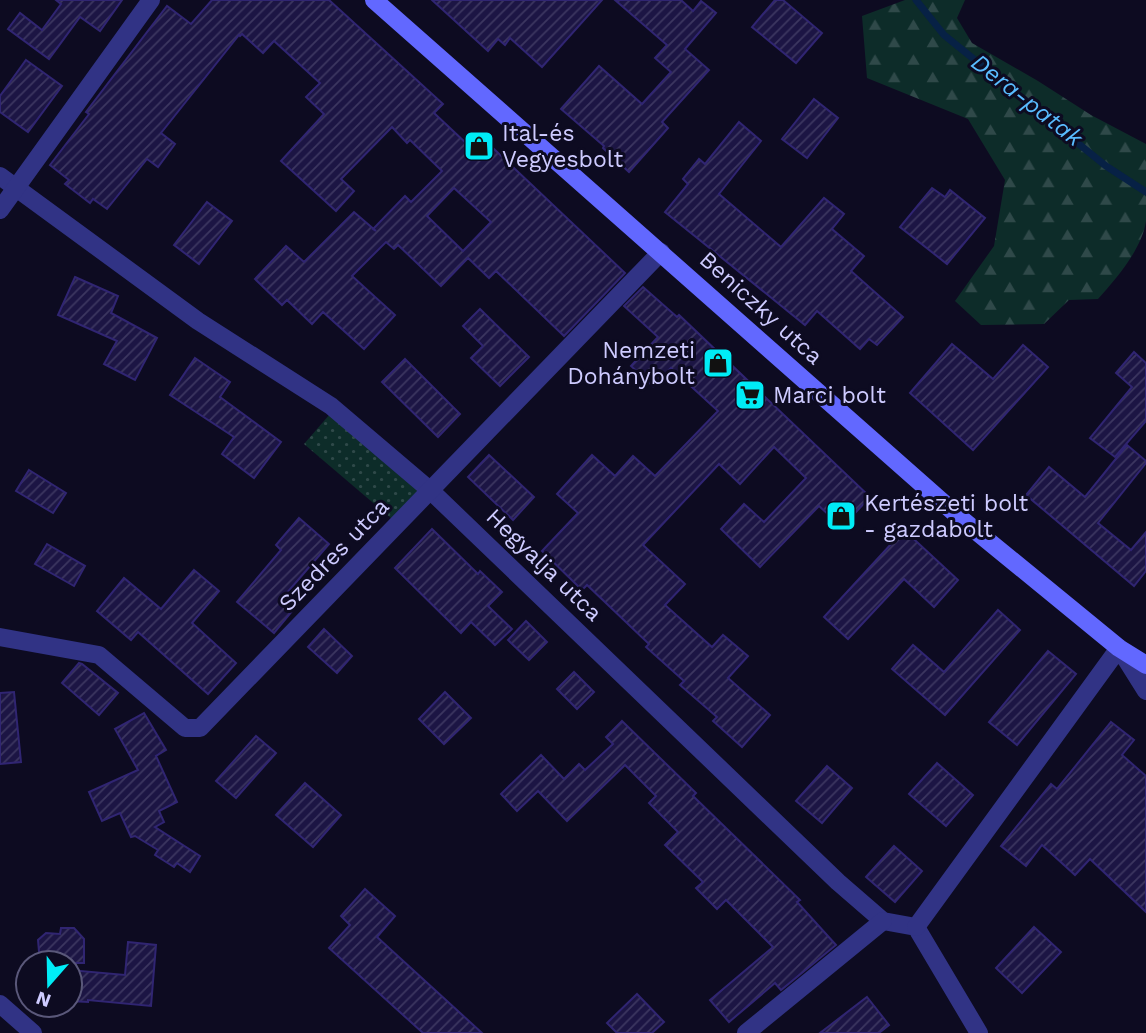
<svg xmlns="http://www.w3.org/2000/svg" width="1146" height="1033" viewBox="0 0 1146 1033" font-family="'Work Sans',sans-serif">
	<style>
		.grass { fill: url(#grass-dots) }
		.forest { fill: url(#forest-firs) }
		.lines { fill: none; stroke-linecap: round; stroke-linejoin: round }
		.stream { stroke: #072145; stroke-width: 7 }
		.building { fill: url(#building-hatch); stroke: #302572; stroke-width: 2; fill-rule: evenodd }
		.minor { stroke: #313385; stroke-width: 18 }
		.secondary { stroke: #6268ff; stroke-width: 18 }
		.labels { text-anchor: middle; dominant-baseline: central; stroke-width: 6; stroke-linejoin: round; paint-order: stroke }
		.poi-label { font-size: 23px; fill: #cecbff; stroke: #0d0b21; text-anchor: start }
		.street-label { font-size: 23px; fill: #cecbff; stroke: #0d0b21 }
		.water-label { font-size: 24px; font-style: italic; fill: #59bcff; stroke: #0d0b21 }
	</style>
	<defs>
		<pattern id="grass-dots" width="8" height="8" patternUnits="userSpaceOnUse" patternTransform="scale(1.75)"><rect width="8" height="8" fill="#0d2c29"/><path d="M2 2h.1M6 6h.1" fill="none" stroke="#2f4949" stroke-width="1.8" stroke-linecap="round"/></pattern>
		<pattern id="forest-firs" width="22" height="20" patternUnits="userSpaceOnUse" patternTransform="scale(1.75)"><rect width="22" height="20" fill="#0d2c29"/><path d="M5 1l3.5 6h-7zM16 11l3.5 6h-7z" fill="#2f4949"/></pattern>
		<pattern id="building-hatch" width="6" height="6" patternUnits="userSpaceOnUse" patternTransform="scale(1.75)"><rect width="6" height="6" fill="#1c1544"/><path d="M-1 1l2-2M0 6l6-6M5 7l2-2" fill="none" stroke="#3c3660"/></pattern>
	</defs>
	<rect width="100%" height="100%" fill="#0d0b21"/>
	<!-- grass -->
	<polygon class="grass" points="330,414 421,490 392,519 304,444"/>
	<!-- forest -->
	<path class="forest" d="M905,0H965L957,18L972,43L1038,81L1091,115L1146,144C1146,167 1146,198 1146,221C1142,249 1116,279 1098,299L1069,300L1044,324L981,325L955,301L994,246L1005,180L968,119L867,78L862,16Z"/>
	<g class="lines">
		<!-- stream -->
		<polyline class="stream" points="916,0 944,35 1106,166 1146,192"/>
	</g>
	<!-- building -->
	<g class="building">
		<polygon points="56,0 122,0 100,31 80,17 49,59 8,29 20,13 42,30 61,4"/>
		<path d="M212,0H329L443,104L434,113L467,144L477,133L625,273L564,336L496,271L489,278L468,258L441,286L398,245L394,249L386,242L352,276L395,315L364,349L323,312L312,324L287,300L282,305L255,279L286,246L304,262L354,212L376,231L373,229L405,196L411,202L442,171L410,140L407,143L392,127L341,179L354,191L336,211L281,161L324,114L306,97L320,83L274,41L263,53L242,34L240,36L239,35L161,133L175,144L158,167L147,159L107,209L93,199L90,203L65,184L69,180L50,165L89,114L86,112L167,6L191,24ZM454,188L491,222L463,251L427,216Z"/>
		<polygon points="432,0 602,0 542,67 510,38 505,45 498,39 488,51"/>
		<polygon points="615,0 681,0 693,11 701,1 716,13 685,49 709,70 662,122 668,128 629,172 603,148 604,146 561,109 599,66 642,104 671,72 655,58 667,45"/>
		<polygon points="775,0 783,0 822,33 796,63 752,27"/>
		<polygon points="26,60 62,86 28,132 0,112 0,96"/>
		<polygon points="814,99 838,118 807,158 782,139"/>
		<polygon points="739,122 761,141 719,194 781,247 824,198 844,214 832,229 864,256 851,271 903,317 877,345 869,339 860,349 817,311 805,325 665,212 688,184 683,179 699,159 705,164"/>
		<polygon points="932,188 945,197 950,190 985,218 947,264 900,227"/>
		<polygon points="207,202 232,221 199,264 174,245"/>
		<polygon points="75,277 118,296 111,313 157,338 135,380 104,364 117,341 58,315"/>
		<polygon points="643,287 677,317 679,315 870,497 842,527 819,506 760,567 721,529 744,504 764,522 806,478 774,447 740,484 719,464 643,545 685,584 665,605 712,647 723,635 748,656 728,678 770,715 742,747 713,721 717,717 680,685 684,681 646,647 649,644 587,585 582,590 542,551 578,513 557,494 592,455 615,476 633,456 655,476 718,411 671,368 653,386 631,366 658,337 624,306"/>
		<polygon points="480,309 529,357 500,386 471,358 483,346 463,326"/>
		<polygon points="952,344 993,379 1023,345 1048,367 973,450 910,393"/>
		<polygon points="1134,352 1146,363 1146,421 1115,457 1090,438 1132,387 1116,373"/>
		<polygon points="195,358 230,382 220,397 281,442 254,478 222,454 234,437 170,395"/>
		<polygon points="405,359 460,414 438,437 382,382"/>
		<polygon points="1127,445 1146,461 1146,463 1098,523 1131,550 1146,532 1146,571 1134,586 1026,495 1049,467 1085,497"/>
		<polygon points="489,455 534,497 513,520 468,477"/>
		<polygon points="29,470 66,493 53,513 16,491"/>
		<polygon points="299,518 329,544 286,594 298,604 274,633 237,602 281,550 276,545"/>
		<polygon points="432,529 478,574 480,571 502,592 488,606 512,629 495,645 471,622 461,633 395,568"/>
		<polygon points="904,530 958,580 934,607 904,579 848,639 824,617"/>
		<polygon points="47,544 85,566 74,586 35,564"/>
		<polygon points="194,570 219,591 192,623 236,663 208,694 138,632 131,640 97,611 124,578 161,609"/>
		<polygon points="998,610 1020,630 945,715 892,669 913,645 944,672"/>
		<polygon points="526,621 547,642 529,660 508,640"/>
		<polygon points="324,629 352,656 337,673 308,647"/>
		<polygon points="1048,651 1076,674 1017,745 989,722"/>
		<polygon points="79,663 82,664 118,693 99,715 62,683"/>
		<polygon points="574,672 594,692 577,709 557,689"/>
		<polygon points="14,692 21,762 0,764 0,693"/>
		<polygon points="445,692 471,718 444,744 419,719"/>
		<polygon points="144,713 166,750 156,756 177,802 159,811 164,822 155,827 200,856 190,872 177,863 174,867 155,855 158,850 135,836 131,837 120,813 102,821 89,792 138,770 115,729"/>
		<polygon points="622,721 696,793 693,796 800,900 797,902 836,945 781,990 775,983 729,1022 710,1000 773,947 726,900 717,909 696,888 703,882 665,845 678,832 649,803 656,796 625,765 567,821 538,791 517,811 501,794 541,755 564,779 579,764 585,770 613,744 606,737"/>
		<polygon points="1111,722 1134,740 1122,755 1146,776 1146,912 1090,859 1075,875 1042,845 1026,866 1001,846 1051,784 1057,789"/>
		<polygon points="256,736 276,753 236,798 216,781"/>
		<polygon points="937,763 973,795 946,826 909,794"/>
		<polygon points="827,766 852,788 822,823 796,801"/>
		<polygon points="305,783 341,815 313,847 276,815"/>
		<polygon points="894,846 922,871 895,902 866,877"/>
		<polygon points="365,889 395,916 377,937 482,1033 423,1033 329,948 350,925 341,916"/>
		<polygon points="1034,927 1061,952 1022,993 996,968"/>
		<polygon points="61,928 74,928 84,939 84,963 40,963 38,940 46,933 60,934"/>
		<polygon points="128,942 156,945 151,1006 88,1000 88,1002 70,1001 70,970 125,975"/>
		<polygon points="637,994 664,1022 652,1033 617,1033 607,1023"/>
		<polygon points="867,997 889,1025 879,1033 820,1033"/>
	</g>
	<g class="lines">
		<!-- minor -->
		<g class="minor">
			<polyline points="0,176 198,321 331,406 431,491 838,882 883,921 916,927 979,1033"/>
			<polyline points="0,210 151,0"/>
			<polyline points="0,637 99,655 185,728 200,728 661,252"/>
			<polyline points="916,927 1119,648 1146,691"/>
			<polyline points="0,1004 33,1033"/>
			<polyline points="746,1033 883,921"/>
		</g>
		<!-- secondary -->
		<polyline class="secondary" points="374,0 965,522 1119,648 1146,665"/>
	</g>
	<!-- icons -->
	<defs>
		<g id="shop-square" transform="scale(1.575)"><rect x="-9" y="-9" width="18" height="18" rx="4" fill="#00ecf6" stroke="#0d0b21"/><path d="M-5-2.5h2.3a2.7 3.5 0 0 1 5.4 0H5L5.5 6h-11ZM-1.5-2.5h3a1.5 2.3 0 0 0-3 0Z" fill="#111"/></g>
		<g id="supermarket-square" transform="scale(1.575)"><rect x="-9" y="-9" width="18" height="18" rx="4" fill="#00ecf6" stroke="#0d0b21"/><path d="M-6-5.5h2.5l.6 2H6L4.5 2H-2.5L-4.4-4H-6ZM-1.5 3.2a1.3 1.3 0 1 0 .1 0ZM3 3.2a1.3 1.3 0 1 0 .1 0Z" fill="#111"/></g>
	</defs>
	<g fill-rule="evenodd">
		<use href="#shop-square" x="479" y="146"/>
		<use href="#shop-square" x="718" y="363"/>
		<use href="#supermarket-square" x="750" y="395"/>
		<use href="#shop-square" x="841" y="516"/>
	</g>
	<g class="labels">
		<!-- poi labels -->
		<g class="poi-label">
			<text x="502" y="133">Ital-és<tspan x="502" dy="26">Vegyesbolt</tspan></text>
			<text x="695" y="350" text-anchor="end">Nemzeti<tspan x="695" dy="26">Dohánybolt</tspan></text>
			<text x="773" y="395">Marci bolt</text>
			<text x="864" y="503">Kertészeti bolt<tspan x="864" dy="26">- gazdabolt</tspan></text>
		</g>
		<!-- street labels -->
		<g class="street-label">
			<text transform="translate(761 308) rotate(42)">Beniczky utca</text>
			<text transform="translate(334 555) rotate(-46)">Szedres utca</text>
			<text transform="translate(544 565) rotate(44)">Hegyalja utca</text>
		</g>
		<!-- water labels -->
		<g class="water-label">
			<text transform="translate(1027 100) rotate(38)">Dera-patak</text>
		</g>
	</g>
	<!-- north arrow -->
	<g transform="translate(49 984) rotate(200)"><circle r="33" fill="#0d0b21" stroke="#5a587a" stroke-width="2"/>
	<path d="M0-5L12 26L0 18L-12 26Z" fill="#00ecf6"/>
	<text y="-10" font-size="19" font-weight="bold" text-anchor="middle" fill="#cecbff">N</text>
	</g>
</svg>
